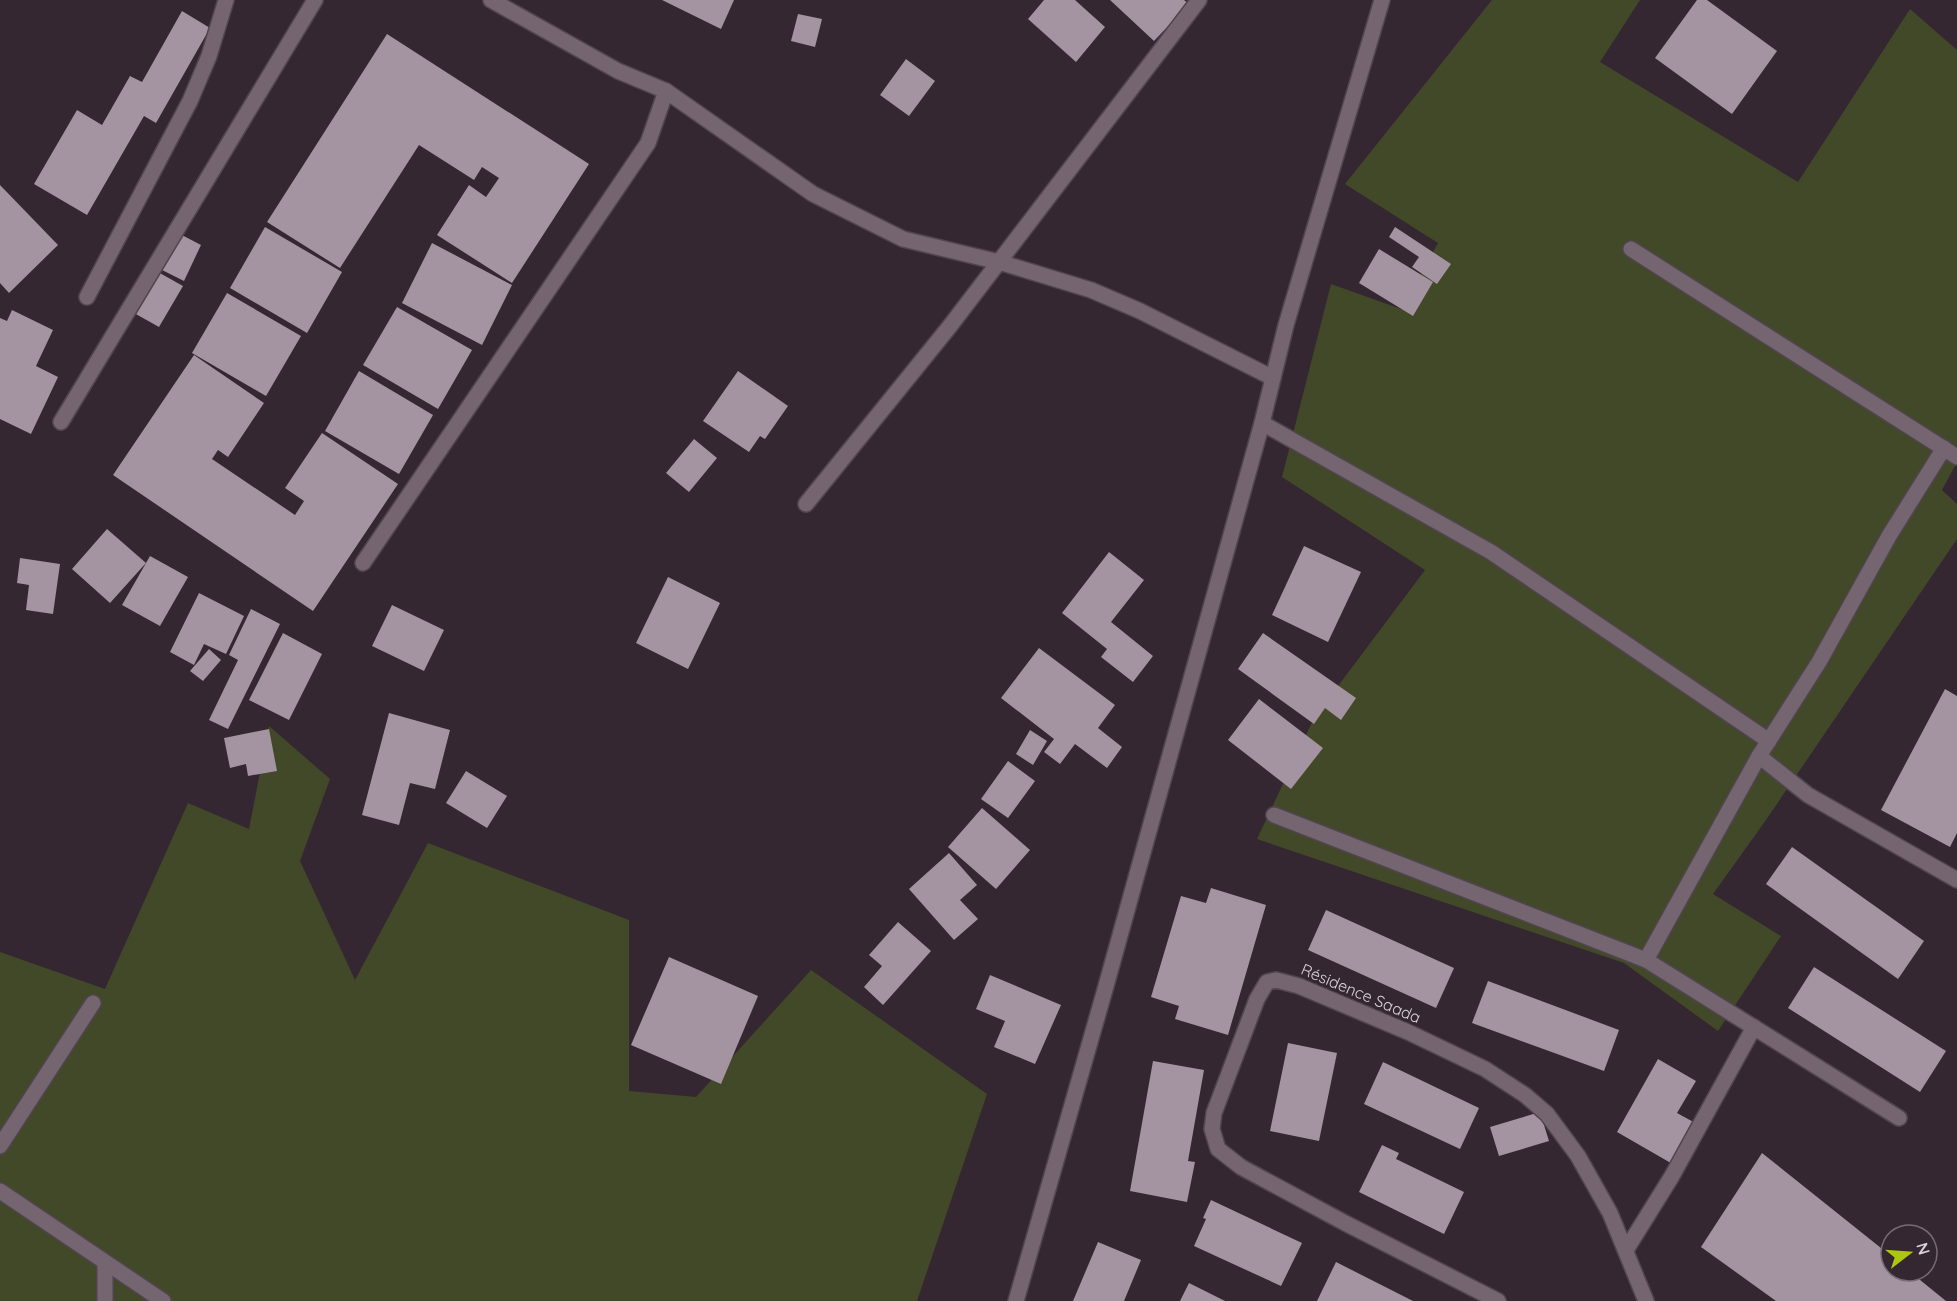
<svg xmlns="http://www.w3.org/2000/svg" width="1957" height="1301" viewBox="0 0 1957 1301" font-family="Quicksand,sans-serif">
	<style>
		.green { fill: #424928 }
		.building { fill: #a493a1 }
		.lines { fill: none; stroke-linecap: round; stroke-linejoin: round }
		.minor-casing { stroke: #50454e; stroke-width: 18 }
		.minor { stroke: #746571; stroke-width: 15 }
		.labels { text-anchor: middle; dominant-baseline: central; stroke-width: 6; stroke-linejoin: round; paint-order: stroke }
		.street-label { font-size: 16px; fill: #dad1d8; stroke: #342731 }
	</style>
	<rect width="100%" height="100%" fill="#342731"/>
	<!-- green -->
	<g class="green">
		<polygon points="1492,0 1640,0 1600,62 1798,182 1910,9 1957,50 1957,462 1942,490 1957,504 1957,539 1766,820 1713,894 1781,936 1718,1031 1624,963 1257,839 1314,718 1425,570 1282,477 1331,284 1401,309 1438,243 1345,184"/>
		<polygon points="269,726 330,779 300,861 355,980 428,843 629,920 629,1091 696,1097 811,970 987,1094 917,1301 0,1301 0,952 105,989 188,803 249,829"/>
	</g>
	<!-- building -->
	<g class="building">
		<polygon points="662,0 734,0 721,29"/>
		<polygon points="1044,0 1075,0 1105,27 1076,62 1028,19"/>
		<polygon points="1110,0 1184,0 1189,4 1154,41"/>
		<polygon points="1697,0 1707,0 1777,51 1732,114 1655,58"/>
		<polygon points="182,11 210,28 156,123 144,116 87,215 34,184 77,110 102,125 130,76 142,82"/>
		<polygon points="798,14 822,19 815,47 791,41"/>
		<polygon points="387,34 589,164 512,283 437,235 469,185 486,197 499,178 482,167 474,180 419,145 340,268 267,222"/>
		<polygon points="906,59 935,81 909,116 880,95"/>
		<polygon points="0,185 58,245 9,293 0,283"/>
		<polygon points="265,227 342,272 307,333 230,288"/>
		<polygon points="1395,227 1451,264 1437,284 1412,267 1419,257 1389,237"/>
		<polygon points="178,233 201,245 184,281 160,269"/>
		<polygon points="432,243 512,285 482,345 402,303"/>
		<polygon points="1379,249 1433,282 1413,316 1359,283"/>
		<polygon points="158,272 183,286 159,327 134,313"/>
		<polygon points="227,293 301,336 266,396 192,353"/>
		<polygon points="397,307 472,350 438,409 363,365"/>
		<polygon points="12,310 53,330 36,366 58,377 31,434 0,419 0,318 7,321"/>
		<polygon points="194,355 264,403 228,457 218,450 212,459 295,515 304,501 285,488 322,433 398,484 313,611 113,475"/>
		<polygon points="359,371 433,415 399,474 325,431"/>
		<polygon points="738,371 788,406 765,439 760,436 749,452 703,421"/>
		<polygon points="694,439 717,458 689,492 666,473"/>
		<polygon points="107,529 146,563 110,603 72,569"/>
		<polygon points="1304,546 1361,572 1328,642 1272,615"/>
		<polygon points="1109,552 1144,580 1111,622 1153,656 1133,682 1101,657 1107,649 1062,613"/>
		<polygon points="150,556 188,577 160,626 122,605"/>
		<polygon points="20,558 60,564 53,614 26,610 29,585 17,583"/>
		<polygon points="668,577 720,603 688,669 636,643"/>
		<polygon points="199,593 244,616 226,654 204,644 194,665 170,652"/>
		<polygon points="392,605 444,630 424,671 372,646"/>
		<polygon points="251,609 280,624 228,729 209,720 238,660 229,655"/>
		<polygon points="283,633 322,654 289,720 249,700"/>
		<polygon points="1263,633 1356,698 1341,720 1325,708 1314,724 1238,669"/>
		<polygon points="1039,648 1115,705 1098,728 1122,747 1107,768 1075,744 1060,764 1044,752 1054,739 1001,698"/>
		<polygon points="209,649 221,660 203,681 190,671"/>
		<polygon points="1945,689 1957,696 1957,833 1950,847 1881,810"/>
		<polygon points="1259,699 1323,748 1291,789 1228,740"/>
		<polygon points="389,713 450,730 435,789 410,783 399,825 362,815"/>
		<polygon points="269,729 277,771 248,776 246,764 230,768 224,738"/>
		<polygon points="1030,730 1047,741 1033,765 1016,754"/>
		<polygon points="1008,761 1035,781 1008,818 981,799"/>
		<polygon points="466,771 507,796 487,828 446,803"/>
		<polygon points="982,808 1030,850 996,889 948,847"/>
		<polygon points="1792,847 1924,941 1898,979 1766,884"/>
		<polygon points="949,853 977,885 960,900 978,919 954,940 909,889"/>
		<polygon points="1211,888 1266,905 1228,1035 1175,1019 1179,1006 1151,997 1181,896 1206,903"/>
		<polygon points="1326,910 1454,968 1436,1008 1308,950"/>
		<polygon points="898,922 931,951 883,1005 864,987 882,966 869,955"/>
		<polygon points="669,957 758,996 721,1084 631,1045"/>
		<polygon points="1814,967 1946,1051 1920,1092 1788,1008"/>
		<polygon points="990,975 1061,1005 1035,1064 994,1047 1005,1021 976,1009"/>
		<polygon points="1488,981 1619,1030 1604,1071 1472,1023"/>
		<polygon points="1288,1043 1337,1053 1319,1141 1270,1131"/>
		<polygon points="1658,1059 1696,1081 1677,1113 1699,1125 1676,1166 1617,1132"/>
		<polygon points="1153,1061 1204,1070 1188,1161 1195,1162 1187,1202 1130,1191"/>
		<polygon points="1383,1062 1479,1108 1460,1149 1364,1104"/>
		<polygon points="1540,1112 1549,1141 1499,1156 1490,1127"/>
		<polygon points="1382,1145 1399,1153 1396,1159 1464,1192 1444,1234 1359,1192"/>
		<polygon points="1762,1153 1891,1256 1891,1271 1909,1271 1946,1301 1776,1301 1701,1247"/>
		<polygon points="1211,1200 1302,1243 1281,1286 1194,1246 1206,1219 1203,1218"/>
		<polygon points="1098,1242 1141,1260 1124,1301 1073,1301"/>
		<polygon points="1336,1262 1413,1301 1317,1301"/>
		<polygon points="1189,1283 1225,1301 1180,1301"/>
	</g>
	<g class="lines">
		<!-- minor casing -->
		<g class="minor-casing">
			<g id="minor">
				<polyline points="666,91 813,194 903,239 999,262 1091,290 1140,311 1273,378"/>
				<polyline points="1631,249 1957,457"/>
				<polyline points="87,297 190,101 209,56 226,0"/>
				<polyline points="61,422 315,0"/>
				<polyline points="1262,423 1491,552 1769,741"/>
				<polyline points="1944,448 1889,536 1819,662 1759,756 1808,795 1957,880"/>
				<polyline points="806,504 950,326 1199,0"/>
				<polyline points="363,563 648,143 666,91 618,71 491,0"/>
				<polyline points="1274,815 1646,960 1899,1118"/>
				<polyline points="1646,960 1759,756"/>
				<polyline points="0,1146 93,1003"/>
				<polyline points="0,1191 163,1301"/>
				<polyline points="1626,1250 1672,1176 1754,1027"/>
				<polyline points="105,1264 105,1301"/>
				<polyline points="1016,1301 1106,986 1262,423 1286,325 1382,0"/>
				<polyline points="1498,1301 1345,1223 1241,1167 1218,1149 1212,1129 1214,1113 1257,999 1267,982 1276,980 1299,986 1408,1032 1485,1069 1525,1095 1547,1114 1578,1156 1610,1213 1646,1301"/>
			</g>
		</g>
		<!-- minor -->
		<use href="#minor" class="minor"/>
	</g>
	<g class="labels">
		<!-- street labels -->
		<g class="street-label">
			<text transform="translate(1361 993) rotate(23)">Résidence Saada</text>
		</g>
	</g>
	<!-- north arrow -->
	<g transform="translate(1909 1253) rotate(73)"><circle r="28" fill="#342731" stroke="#766b74" stroke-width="1.5"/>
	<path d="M0-4.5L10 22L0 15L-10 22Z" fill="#acc611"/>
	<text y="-9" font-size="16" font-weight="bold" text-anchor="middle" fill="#dad1d8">N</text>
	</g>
</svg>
